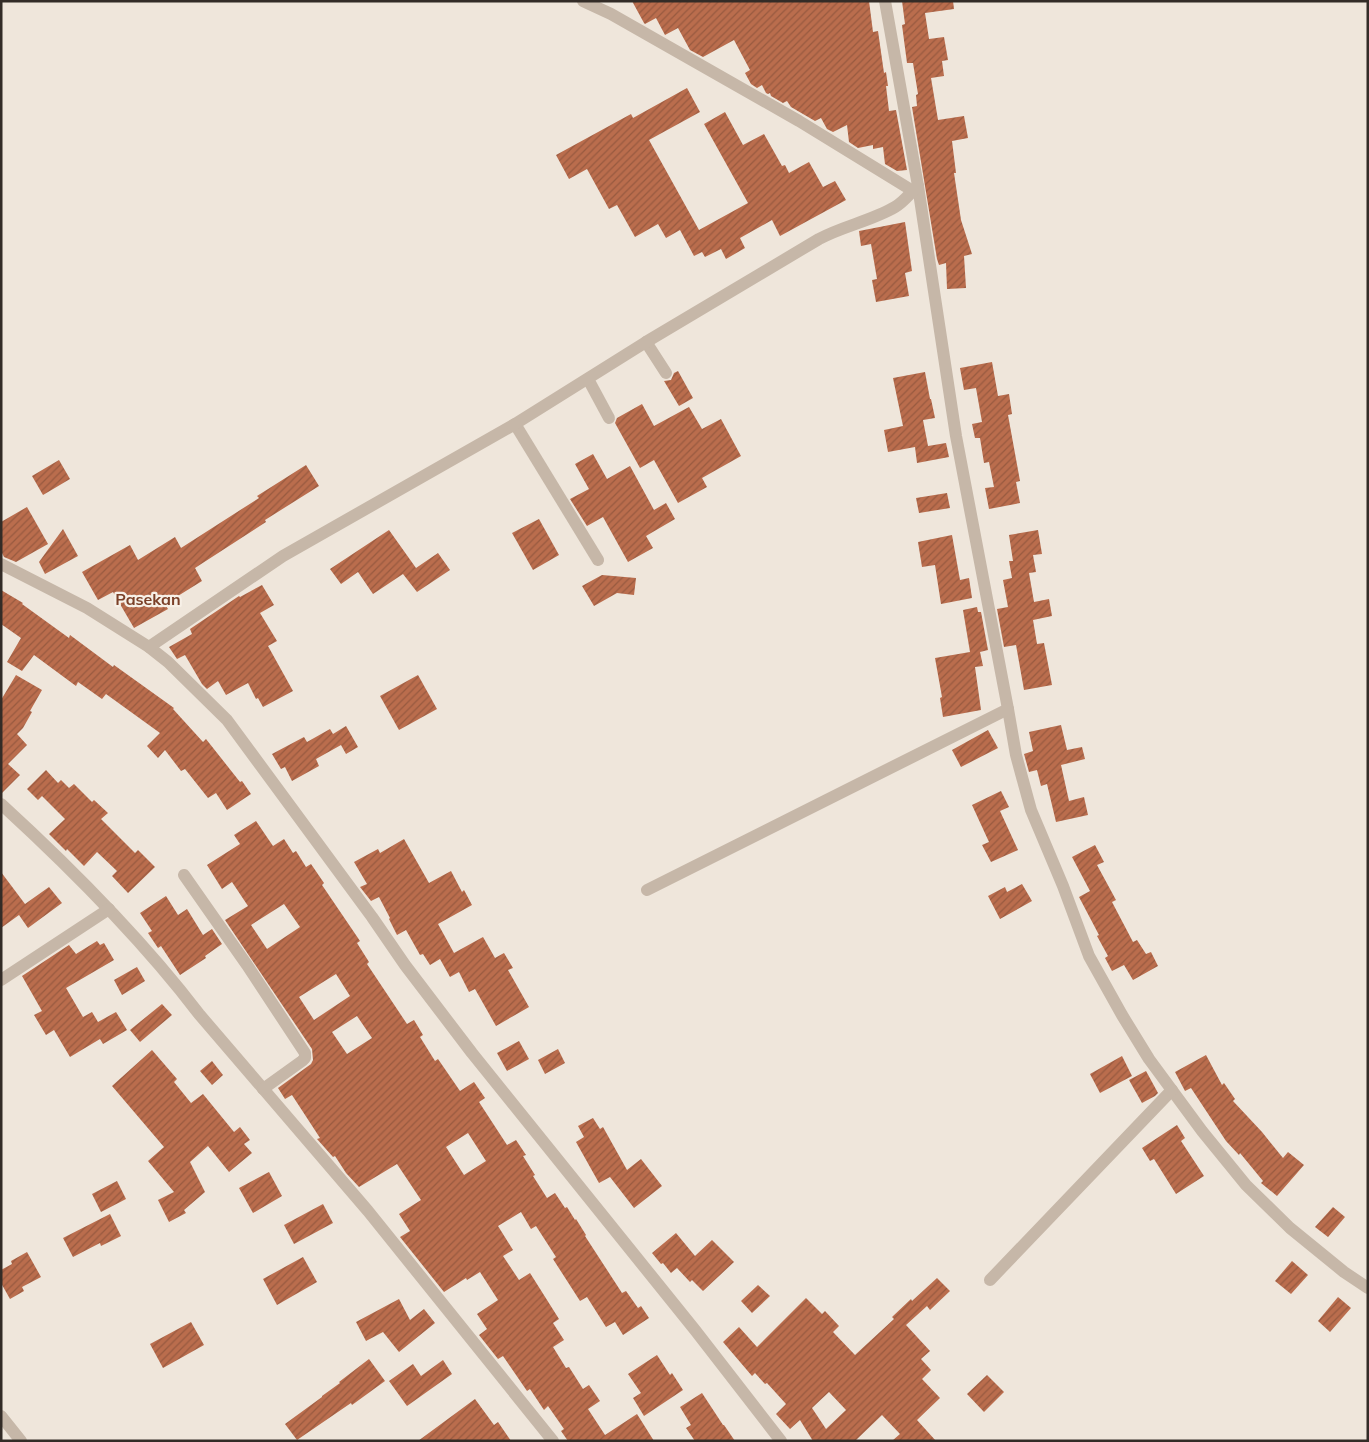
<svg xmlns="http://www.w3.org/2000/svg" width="1369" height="1442" viewBox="0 0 1369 1442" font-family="Mulish,sans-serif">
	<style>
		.building { fill: url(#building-hatch); fill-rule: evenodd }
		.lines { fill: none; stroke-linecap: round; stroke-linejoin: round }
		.minor { stroke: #c6b7a8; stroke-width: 12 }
		.labels { text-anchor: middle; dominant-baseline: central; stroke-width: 4.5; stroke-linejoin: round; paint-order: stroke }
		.quarter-label { font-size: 16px; font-weight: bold; fill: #7b4028; stroke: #f7f0e7 }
	</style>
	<defs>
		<pattern id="building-hatch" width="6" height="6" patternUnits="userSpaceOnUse" patternTransform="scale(1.25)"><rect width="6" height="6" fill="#ba6d4d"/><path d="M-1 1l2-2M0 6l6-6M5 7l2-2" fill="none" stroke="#985a40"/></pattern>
	</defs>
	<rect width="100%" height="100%" fill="#efe6db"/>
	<!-- building -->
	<g class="building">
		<polygon points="632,1 869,1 873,32 878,31 884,73 886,72 888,86 886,86 889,111 896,110 907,170 897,171 885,164 883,147 873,149 873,145 858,148 849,142 847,125 833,132 827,129 821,118 815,121 791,107 787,101 783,103 771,96 770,93 768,94 766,93 762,85 757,88 751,84 745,73 750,70 734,40 703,57 690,50 678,28 665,35 656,18 645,24 644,23"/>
		<polygon points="902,1 953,1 954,9 925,13 929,39 944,37 948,60 942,61 944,76 931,78 938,120 964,116 968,138 952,141 956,173 954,173 961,220 972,254 964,256 966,288 947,289 946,263 939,265 937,259 912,107 917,106 916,95 918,94 913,63 907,63 902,25 905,24"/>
		<polygon points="687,88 700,112 649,140 699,230 748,203 704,124 725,112 743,145 764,134 782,166 785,165 789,173 809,162 823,187 835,181 846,200 780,236 772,220 740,238 745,248 726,259 721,249 705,257 702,252 694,256 680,230 666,238 658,224 635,237 617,205 609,209 587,169 569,179 556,155 631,114 633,118"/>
		<polygon points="905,222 912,271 905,273 909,296 876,302 872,280 877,279 871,244 861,246 859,231"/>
		<polygon points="992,362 998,396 1009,394 1012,414 1008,415 1020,481 1016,482 1020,503 989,509 985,488 994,487 989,462 984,463 980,438 975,438 972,424 982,422 976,388 964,390 960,368"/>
		<polygon points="678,371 693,398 679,406 664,381 671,380 674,373"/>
		<polygon points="925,372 930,399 931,399 935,418 923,420 928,446 946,443 949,457 917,463 915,447 888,452 884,430 903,426 893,378"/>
		<polygon points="642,404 654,426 689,407 702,429 721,419 741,456 702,478 707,487 678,503 654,460 640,468 615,423 617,418"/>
		<polygon points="593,454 607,479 630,466 654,510 666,503 675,519 646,536 653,548 628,562 603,517 587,526 570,499 589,489 575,464"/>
		<polygon points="59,460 70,479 43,495 32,476"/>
		<polygon points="306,465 319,486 265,520 266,522 195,568 202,581 165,604 168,609 134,628 113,592 98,600 82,572 130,545 138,560 175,537 181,548 259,498 257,496"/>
		<polygon points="947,493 950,508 919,513 916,498"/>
		<polygon points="27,507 48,544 16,562 4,557 1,551 1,522"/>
		<polygon points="539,519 559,555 533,570 512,533"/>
		<polygon points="63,529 78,556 45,574 39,562"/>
		<polygon points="389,530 416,568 438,553 450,570 417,592 403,574 373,594 358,572 341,584 330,569"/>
		<polygon points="1038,530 1042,554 1033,555 1036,572 1029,573 1034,602 1049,599 1052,616 1033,620 1037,644 1044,643 1052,685 1024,690 1016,645 1004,647 997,609 1008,607 1003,580 1012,578 1009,561 1013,561 1009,535"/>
		<polygon points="952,535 960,580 969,578 972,598 941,604 935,565 922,567 918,542"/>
		<polygon points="602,575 636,578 634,595 617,593 594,606 582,586"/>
		<polygon points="262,585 274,605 260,613 277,641 268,646 293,691 263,707 258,698 256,699 248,683 226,695 218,681 207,689 202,684 185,655 177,659 169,647 192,634 190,629 239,596 240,597"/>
		<polygon points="1,590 23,603 22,604 69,638 70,635 113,667 114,665 174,708 173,709 203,742 206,739 240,782 242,781 251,794 227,810 216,793 208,798 185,769 181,771 165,750 158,758 147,746 160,733 106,694 102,699 78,682 76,686 34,655 22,671 7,662 21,638 1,624"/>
		<polygon points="977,607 978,612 981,612 988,650 980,652 983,666 975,667 981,710 943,717 940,698 942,697 935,658 970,652 963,610"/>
		<polygon points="16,675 42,690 30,711 32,712 23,728 17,734 27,745 8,764 20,775 1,794 1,700"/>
		<polygon points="418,675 437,709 399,730 380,696"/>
		<polygon points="1061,725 1067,750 1082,747 1085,759 1061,765 1069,801 1084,797 1088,815 1056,822 1047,784 1041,786 1037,770 1029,772 1024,754 1033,751 1029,732"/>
		<polygon points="346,726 358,747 346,754 341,745 316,759 319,766 292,781 285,767 281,769 272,754 304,737 307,742 330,729 333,734"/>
		<polygon points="988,730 998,748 961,767 952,750"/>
		<polygon points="46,770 58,783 61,780 69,788 74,784 92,802 94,800 108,813 101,819 135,853 138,850 155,867 128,893 112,876 117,871 97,852 84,866 67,849 66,851 49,834 65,819 42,796 38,800 27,789"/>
		<polygon points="1001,791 1009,807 1000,811 1018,850 991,862 982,845 989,842 972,805"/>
		<path d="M256,821L273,846L284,839L293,853L296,851L306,867L311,864L324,883L322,885L360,941L357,943L369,962L367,964L407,1024L414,1020L423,1035L420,1037L435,1061L438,1059L460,1091L474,1082L485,1098L479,1102L507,1145L516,1140L526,1155L523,1156L535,1175L533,1176L547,1198L555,1193L565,1208L567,1207L575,1220L576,1219L586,1235L585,1236L622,1293L626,1291L638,1308L641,1306L649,1318L623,1335L615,1322L606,1327L587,1297L580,1301L553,1259L556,1257L536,1226L531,1229L521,1212L498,1226L513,1250L503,1256L519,1280L530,1273L559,1319L553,1323L564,1340L553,1347L566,1368L569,1367L583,1389L589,1385L600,1401L588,1409L605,1435L637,1414L654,1441H568L561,1431L564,1429L548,1406L544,1410L530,1389L527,1391L503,1356L498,1359L479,1335L487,1329L477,1314L498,1300L480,1272L467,1280L466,1278L444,1292L400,1237L410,1231L399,1214L421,1200L397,1164L359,1187L346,1173L335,1156L333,1157L317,1139L320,1138L292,1095L285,1099L278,1088L311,1064L313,1060L312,1049L225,920L248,906L232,882L222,889L207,865L240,844L234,835ZM284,904L300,927L267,949L251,925ZM336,974L350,996L314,1020L299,997ZM357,1016L372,1038L347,1054L332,1032ZM468,1133L486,1161L464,1175L446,1147Z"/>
		<polygon points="404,839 429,883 451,871 462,892 464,890 472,905 438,924 454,953 483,937 495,958 504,953 513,968 508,970 529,1007 496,1026 475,989 469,992 459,972 450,977 440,959 430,965 423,954 420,955 406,930 397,935 389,919 390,918 379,897 371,901 360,887 367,884 354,862 378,849 380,853"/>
		<polygon points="1095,845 1104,862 1097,865 1116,900 1112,902 1133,942 1137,940 1146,954 1151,952 1158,966 1133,980 1124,965 1112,971 1105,958 1108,956 1097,936 1099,935 1079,897 1090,891 1072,857"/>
		<polygon points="1,872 25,904 49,887 62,903 28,928 19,915 1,928"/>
		<polygon points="1022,884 1032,901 1000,919 988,896 1005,887 1007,892"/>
		<polygon points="166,896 178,915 187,909 203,935 212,929 222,944 205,956 206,958 180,975 161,946 158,948 148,933 152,931 140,913"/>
		<polygon points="97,941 100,945 104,943 114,960 66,988 83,1017 92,1012 98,1022 116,1012 127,1030 103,1044 100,1039 70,1057 54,1030 46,1035 34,1015 42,1011 22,976 69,945 76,954"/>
		<polygon points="137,967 145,981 122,995 114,980"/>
		<polygon points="162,1004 172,1015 140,1042 130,1030"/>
		<polygon points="519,1041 529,1059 507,1071 497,1053"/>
		<polygon points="558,1049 565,1063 545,1074 538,1060"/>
		<polygon points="152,1050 177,1079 174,1082 191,1103 203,1094 234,1132 240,1127 250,1140 244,1144 252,1153 229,1172 208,1146 190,1162 205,1192 184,1210 186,1213 169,1222 158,1200 174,1192 148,1161 164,1147 112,1086"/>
		<polygon points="1206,1055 1222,1085 1224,1083 1235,1099 1233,1101 1262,1132 1283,1158 1288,1152 1304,1165 1277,1196 1261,1183 1263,1181 1240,1153 1239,1155 1226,1141 1191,1088 1185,1091 1175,1072"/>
		<polygon points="1122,1056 1132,1076 1100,1093 1090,1074"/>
		<polygon points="212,1061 223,1075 212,1085 200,1071"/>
		<polygon points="1146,1071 1158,1093 1155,1096 1142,1103 1129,1080"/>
		<polygon points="593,1118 600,1129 603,1127 627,1170 641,1159 662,1186 634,1208 610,1177 599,1183 576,1142 584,1137 578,1126"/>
		<polygon points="1177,1125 1185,1138 1181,1141 1204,1176 1176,1194 1154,1159 1150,1161 1142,1148"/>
		<polygon points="269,1172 282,1196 253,1213 239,1188"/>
		<polygon points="117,1181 126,1199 101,1212 92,1194"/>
		<polygon points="323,1204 333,1223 294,1244 284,1225"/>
		<polygon points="1333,1207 1345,1217 1328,1237 1315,1227"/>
		<polygon points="110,1214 121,1236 101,1246 100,1243 73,1257 63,1238"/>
		<polygon points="676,1233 695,1256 712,1240 734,1262 703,1291 692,1280 690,1282 677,1268 671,1273 663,1263 661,1264 652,1253"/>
		<polygon points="27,1252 41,1277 22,1287 24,1291 10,1299 1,1283 1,1270 12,1264 11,1261"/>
		<polygon points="303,1257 317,1282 277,1305 263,1279"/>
		<polygon points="1292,1261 1308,1275 1291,1294 1275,1281"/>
		<path d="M937,1278L950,1291L930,1310L927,1306L906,1325L930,1351L921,1359L931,1370L922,1379L940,1398L917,1420L936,1441H892L900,1434L882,1415L855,1441H813L800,1420L790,1429L776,1414L786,1404L767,1383L765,1384L755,1373L752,1376L723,1342L739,1327L757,1347L806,1298L822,1314L825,1311L839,1326L833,1332L855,1355L894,1319L892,1317L911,1299L912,1301ZM829,1392L846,1410L826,1429L812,1408Z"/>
		<polygon points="758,1285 770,1296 752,1313 741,1301"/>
		<polygon points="1338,1297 1351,1308 1330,1332 1318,1321"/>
		<polygon points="399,1299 410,1320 424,1309 435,1323 399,1352 383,1332 366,1341 356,1322"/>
		<polygon points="191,1322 204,1345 163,1368 150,1344"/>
		<polygon points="657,1355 670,1375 672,1373 683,1390 644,1416 633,1398 641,1393 628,1374"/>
		<polygon points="369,1359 385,1381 352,1405 351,1403 297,1440 285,1424 322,1397 322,1396 340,1383 339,1382"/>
		<polygon points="443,1360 452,1374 407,1406 389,1381 413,1364 421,1376"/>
		<polygon points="987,1375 1004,1392 984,1412 967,1394"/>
		<polygon points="702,1393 723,1425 724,1425 735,1441 695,1441 686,1428 691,1425 680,1407"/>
		<polygon points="475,1399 494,1425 498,1422 511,1441 418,1441"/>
	</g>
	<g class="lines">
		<!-- minor -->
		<g class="minor">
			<polyline points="583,1 611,14 799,121 913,191"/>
			<polyline points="885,1 918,186 956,436 1008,709 1016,755 1031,810 1063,886 1089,956 1122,1015 1149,1059 1202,1131 1246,1185 1290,1228 1344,1272 1368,1288"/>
			<polyline points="646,342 666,373"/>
			<polyline points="588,379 609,418"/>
			<polyline points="515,424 598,560"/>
			<polyline points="1,564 87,608 149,647 168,662 227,720 372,917 405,965 472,1053 695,1330 781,1441"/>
			<path d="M149,647L283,556L515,424L646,342L819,239C843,226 871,221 895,207C904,202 910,193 918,186"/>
			<path d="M1,804C72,869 141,938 199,1014L368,1211L553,1441"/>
			<polyline points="184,875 247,965 305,1053 305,1058 302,1061 263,1089"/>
			<polyline points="647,890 1008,709"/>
			<polyline points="1,980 109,909"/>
			<polyline points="990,1280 1172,1090"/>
			<polyline points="1,1416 21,1441"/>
		</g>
	</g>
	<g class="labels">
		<!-- quarter labels -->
		<g class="quarter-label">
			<text x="148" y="599">Pasekan</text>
		</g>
	</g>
	<!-- border -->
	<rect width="1369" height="1442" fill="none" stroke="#332c27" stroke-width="5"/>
</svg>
